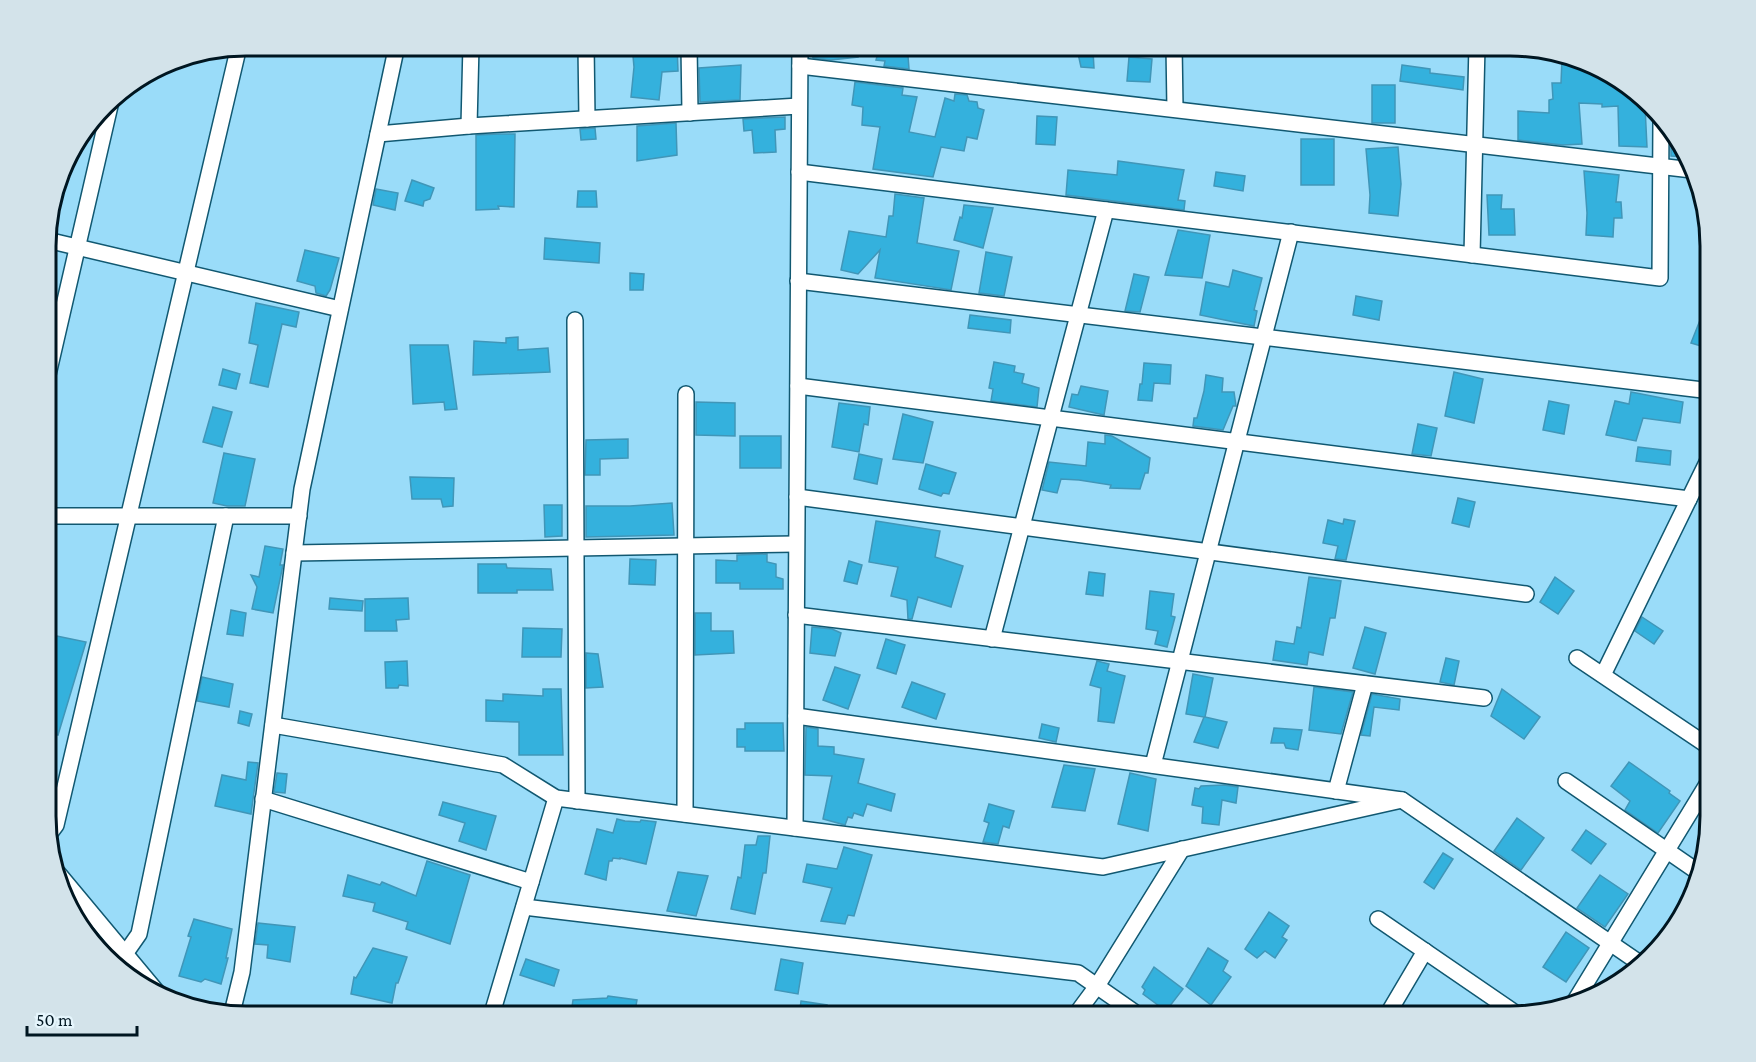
<svg xmlns="http://www.w3.org/2000/svg" width="1756" height="1062" viewBox="0 0 1756 1062" font-family="'Crimson Pro',serif">
	<style>
		.building { fill: #34b1dd; stroke: #4096b8; stroke-width: 1.5 }
		.lines { fill: none; stroke-linecap: round; stroke-linejoin: round }
		.minor-casing { stroke: #115871; stroke-width: 18 }
		.minor { stroke: #fff; stroke-width: 15 }
		.rim { fill: none; stroke: #001621; stroke-width: 3 }
	</style>
	<rect width="100%" height="100%" fill="#9adcf9"/>
	<!-- building -->
	<g class="building">
		<polygon points="632,45 677,45 678,71 662,72 659,100 631,97 634,67"/>
		<polygon points="880,45 907,45 906,56 908,56 909,69 884,66 885,61 876,60"/>
		<polygon points="857,48 858,57 831,60 813,58 812,50"/>
		<polygon points="1077,49 1093,51 1094,68 1081,67"/>
		<polygon points="1129,57 1152,59 1150,82 1127,81"/>
		<polygon points="1562,59 1611,72 1645,106 1647,147 1619,146 1618,106 1602,107 1602,104 1579,103 1582,144 1563,145 1518,140 1518,111 1549,113 1549,100 1553,99 1552,83 1561,83"/>
		<polygon points="741,65 740,100 700,102 699,68"/>
		<polygon points="1402,65 1430,69 1430,73 1464,77 1463,90 1400,81"/>
		<polygon points="855,82 903,88 902,95 917,97 909,132 935,137 945,98 954,101 955,94 967,95 969,101 977,102 978,108 984,110 977,139 967,137 964,151 941,147 933,177 873,169 880,127 862,125 863,107 852,105"/>
		<rect x="1372" y="85" width="23" height="38"/>
		<polygon points="1037,116 1057,117 1055,145 1036,144"/>
		<polygon points="785,117 785,129 775,130 776,152 754,153 752,130 744,131 743,119"/>
		<polygon points="676,123 677,155 637,161 637,126"/>
		<polygon points="595,128 596,139 581,140 580,129"/>
		<polygon points="1671,132 1684,145 1687,157 1671,156"/>
		<polygon points="500,134 515,134 514,207 498,206 499,209 476,210 476,135"/>
		<rect x="1301" y="139" width="33" height="46"/>
		<polygon points="1398,147 1401,184 1398,216 1369,213 1370,195 1366,149"/>
		<polygon points="1118,161 1184,170 1178,200 1185,201 1184,210 1066,195 1068,170 1117,175"/>
		<polygon points="1584,171 1619,175 1616,202 1621,202 1622,218 1614,218 1613,237 1586,235 1587,213"/>
		<polygon points="1216,172 1245,176 1243,191 1214,186"/>
		<polygon points="412,180 434,188 430,199 424,201 423,206 405,201"/>
		<polygon points="376,189 398,193 395,210 373,205"/>
		<polygon points="578,191 596,191 597,207 577,207"/>
		<polygon points="895,194 924,198 917,243 959,251 951,290 875,278 880,250 858,274 841,270 849,231 886,237 889,216 893,216"/>
		<polygon points="1487,195 1502,195 1501,209 1514,209 1515,235 1489,235"/>
		<polygon points="964,205 993,208 983,248 954,240 960,217 962,218"/>
		<polygon points="1178,230 1210,235 1202,278 1165,275"/>
		<polygon points="545,238 600,243 599,263 544,259"/>
		<polygon points="305,250 339,258 330,290 326,296 316,293 315,286 297,281"/>
		<polygon points="986,252 1012,257 1004,296 979,293"/>
		<polygon points="1233,270 1262,278 1254,310 1257,311 1254,326 1200,315 1206,282 1229,287"/>
		<polygon points="630,273 644,274 643,290 630,290"/>
		<polygon points="1134,274 1149,277 1140,312 1125,311"/>
		<polygon points="1710,295 1711,295 1711,349 1691,343"/>
		<polygon points="1356,296 1382,301 1379,320 1353,315"/>
		<polygon points="256,303 299,312 296,327 282,324 268,387 250,383 258,345 249,343"/>
		<polygon points="970,315 1011,320 1010,333 968,328"/>
		<polygon points="518,337 518,350 548,348 550,372 473,375 474,341 506,343 506,338"/>
		<polygon points="410,345 448,345 457,409 445,410 444,402 413,404"/>
		<polygon points="994,362 1015,366 1014,372 1024,374 1022,383 1039,388 1037,407 991,401 993,389 989,388"/>
		<polygon points="1144,363 1171,365 1170,384 1154,383 1152,401 1138,400 1140,384 1142,384"/>
		<polygon points="223,369 240,374 236,389 219,385"/>
		<polygon points="1454,372 1483,379 1474,423 1445,416"/>
		<polygon points="1206,375 1223,378 1222,392 1234,392 1236,406 1233,406 1223,430 1193,426 1194,418 1197,418 1204,391"/>
		<polygon points="1081,386 1108,391 1104,415 1069,407 1072,394 1078,395"/>
		<polygon points="1631,392 1683,402 1680,423 1643,418 1636,441 1606,435 1615,401 1629,404"/>
		<polygon points="1549,401 1569,405 1564,434 1543,430"/>
		<polygon points="696,402 735,403 735,436 696,435"/>
		<polygon points="839,403 870,407 868,425 864,424 859,452 832,447"/>
		<polygon points="213,407 232,412 222,447 203,442"/>
		<polygon points="903,414 933,422 923,463 893,459"/>
		<polygon points="1418,424 1437,428 1431,456 1412,454"/>
		<polygon points="1105,435 1112,436 1150,458 1148,473 1145,473 1140,489 1110,488 1111,485 1079,480 1061,479 1057,493 1042,490 1049,462 1086,466 1088,442 1105,444"/>
		<rect x="740" y="436" width="41" height="32"/>
		<polygon points="628,439 628,458 600,459 600,475 585,475 586,440"/>
		<polygon points="1638,447 1671,451 1670,465 1636,461"/>
		<polygon points="224,453 255,459 245,506 227,506 213,503"/>
		<polygon points="859,454 882,459 877,484 854,479"/>
		<polygon points="926,464 956,473 949,494 943,493 941,496 919,489"/>
		<polygon points="410,477 454,478 453,506 443,507 441,499 412,499"/>
		<polygon points="1458,498 1475,502 1469,527 1452,523"/>
		<polygon points="672,503 674,535 586,537 586,506 630,506"/>
		<polygon points="544,505 562,505 562,536 545,537"/>
		<polygon points="1344,519 1355,521 1346,560 1335,559 1338,546 1323,543 1328,520 1343,524"/>
		<polygon points="876,521 940,531 935,557 963,566 951,607 918,597 912,619 908,619 907,600 891,596 898,567 869,562"/>
		<polygon points="265,546 283,549 280,565 283,565 273,613 252,609 257,587 251,575 259,577"/>
		<polygon points="767,554 767,562 776,564 776,577 783,579 783,589 740,589 740,583 716,583 716,560 737,561 737,555"/>
		<polygon points="630,559 656,560 655,585 629,584"/>
		<polygon points="849,561 862,565 857,584 844,581"/>
		<polygon points="478,564 506,564 507,568 551,569 553,590 517,590 517,593 478,593"/>
		<polygon points="1089,572 1105,574 1103,596 1086,594"/>
		<polygon points="1309,577 1341,581 1335,618 1330,618 1323,655 1309,652 1307,665 1273,660 1276,641 1294,644 1297,627 1301,628"/>
		<polygon points="1555,577 1574,591 1558,614 1540,602"/>
		<polygon points="1150,591 1174,594 1171,616 1175,617 1167,647 1155,644 1158,631 1146,629"/>
		<polygon points="330,598 363,601 362,611 329,609"/>
		<polygon points="408,598 409,619 396,620 397,631 365,631 365,599"/>
		<polygon points="231,610 246,613 243,636 227,634"/>
		<polygon points="695,613 711,613 711,631 733,631 734,653 695,655"/>
		<polygon points="1642,617 1663,631 1654,644 1635,631"/>
		<polygon points="812,627 832,629 841,633 835,656 810,653"/>
		<polygon points="1365,627 1386,633 1375,674 1353,668"/>
		<polygon points="523,628 562,629 561,657 522,657"/>
		<polygon points="47,634 86,642 58,735 47,732"/>
		<polygon points="886,639 905,645 896,674 877,668"/>
		<polygon points="586,653 598,654 603,687 586,688"/>
		<polygon points="1446,658 1459,661 1454,685 1440,682"/>
		<polygon points="407,661 408,686 399,685 398,688 386,688 385,662"/>
		<polygon points="1097,661 1109,664 1107,671 1125,676 1114,723 1098,721 1101,688 1090,685"/>
		<polygon points="835,667 860,675 848,709 823,700"/>
		<polygon points="1193,674 1213,678 1205,717 1227,722 1218,748 1194,742 1204,717 1186,714"/>
		<polygon points="202,677 233,684 229,707 197,701"/>
		<polygon points="912,682 945,694 936,719 902,707"/>
		<polygon points="1314,687 1353,692 1341,734 1309,730"/>
		<polygon points="543,689 561,689 563,755 519,755 519,722 486,721 486,700 503,701 503,694 543,696"/>
		<polygon points="1502,689 1540,717 1524,739 1491,716"/>
		<polygon points="1372,694 1400,699 1399,710 1374,707 1370,736 1361,735"/>
		<polygon points="240,711 252,714 249,726 238,723"/>
		<polygon points="745,723 783,723 784,751 745,751 745,747 737,747 737,729 745,729"/>
		<polygon points="1042,724 1059,728 1056,742 1039,738"/>
		<polygon points="806,727 818,729 818,746 834,747 834,754 864,759 858,783 895,794 891,811 867,804 863,816 854,813 852,818 848,817 845,825 823,819 832,776 805,775"/>
		<polygon points="1274,728 1302,730 1298,750 1286,748 1284,743 1271,743"/>
		<polygon points="248,762 258,763 251,814 215,806 222,775 246,780"/>
		<polygon points="1629,762 1670,791 1669,793 1680,801 1658,833 1625,810 1630,801 1611,786"/>
		<polygon points="1064,765 1095,769 1085,811 1052,807"/>
		<polygon points="277,773 287,774 285,793 274,792"/>
		<polygon points="1130,773 1156,779 1148,831 1118,824"/>
		<polygon points="1224,785 1238,787 1236,803 1222,800 1219,825 1202,823 1203,807 1192,805 1195,788 1199,789 1201,786"/>
		<polygon points="443,802 496,816 486,850 459,841 465,823 439,815"/>
		<polygon points="989,804 1014,811 1009,828 1003,826 998,844 983,842 989,823 984,821"/>
		<polygon points="1517,818 1544,838 1521,870 1494,851"/>
		<polygon points="617,819 625,821 640,822 641,820 656,822 646,864 620,858 620,859 613,858 612,861 609,861 606,880 585,874 597,829 613,833"/>
		<polygon points="1586,830 1606,844 1591,864 1572,850"/>
		<polygon points="758,836 770,836 766,873 763,873 755,914 731,909 738,877 741,878 745,845 756,845"/>
		<polygon points="844,847 872,855 854,916 848,915 845,924 821,921 832,888 803,882 807,864 837,869"/>
		<polygon points="1443,853 1453,859 1434,889 1424,882"/>
		<polygon points="427,861 470,875 450,944 406,929 408,922 373,911 375,903 343,896 348,875 380,885 382,882 416,896"/>
		<polygon points="678,872 708,876 696,916 667,911"/>
		<polygon points="1600,875 1628,894 1605,927 1577,908"/>
		<polygon points="1269,912 1289,926 1282,937 1287,940 1275,958 1265,951 1257,958 1245,949"/>
		<polygon points="194,919 232,929 226,958 228,958 221,984 205,979 201,982 179,976 191,937 188,936"/>
		<polygon points="258,923 295,927 290,962 267,958 268,945 255,944"/>
		<polygon points="1566,932 1589,948 1566,982 1543,967"/>
		<polygon points="373,948 407,957 398,983 396,983 392,1003 351,994 354,977 356,978"/>
		<polygon points="1208,948 1228,961 1223,971 1231,977 1211,1005 1186,986"/>
		<polygon points="526,959 559,970 554,986 520,975"/>
		<polygon points="781,959 803,963 798,994 775,990"/>
		<polygon points="1154,967 1183,989 1166,1011 1143,994 1145,990 1142,987"/>
		<polygon points="608,996 637,1000 634,1017 592,1017 571,1014 573,1000 607,998"/>
		<polygon points="801,1001 827,1005 825,1017 799,1017"/>
	</g>
	<g class="lines">
		<!-- minor casing -->
		<g class="minor-casing">
			<g id="minor">
				<polyline points="586,45 587,119"/>
				<polyline points="689,45 690,113"/>
				<polyline points="1174,45 1175,109"/>
				<polyline points="800,66 1692,170"/>
				<polyline points="469,126 471,45"/>
				<polyline points="378,134 469,126 799,106"/>
				<polyline points="799,172 1660,278 1661,122"/>
				<polyline points="47,240 340,309"/>
				<polyline points="1472,255 1477,45"/>
				<polyline points="798,281 1711,391"/>
				<polyline points="575,320 577,801"/>
				<polyline points="47,379 112,97"/>
				<polyline points="798,386 1689,499"/>
				<polyline points="797,497 1526,594"/>
				<polyline points="47,516 299,516"/>
				<polyline points="294,553 796,544"/>
				<polyline points="796,615 1484,698"/>
				<polyline points="992,639 1106,210"/>
				<polyline points="1577,658 1711,748"/>
				<polyline points="1603,675 1711,454"/>
				<polyline points="796,716 1402,800 1638,962"/>
				<polyline points="273,725 503,765 556,798 1103,867 1402,800"/>
				<polyline points="1153,765 1291,232"/>
				<polyline points="1566,781 1698,872"/>
				<polyline points="1336,791 1365,684"/>
				<polyline points="263,799 531,882"/>
				<polyline points="685,814 686,394"/>
				<polyline points="795,828 800,45"/>
				<polyline points="47,837 56,825 239,46"/>
				<polyline points="58,873 158,993"/>
				<polyline points="524,907 1078,973 1141,1017"/>
				<polyline points="1378,919 1521,1017"/>
				<polyline points="125,954 139,934 226,516"/>
				<polyline points="1575,1001 1711,778"/>
				<polyline points="232,1013 242,972 302,489 397,45"/>
				<polyline points="491,1017 556,798"/>
				<polyline points="1074,1017 1097,986 1182,849"/>
				<polyline points="1386,1017 1425,951"/>
			</g>
		</g>
		<!-- minor -->
		<use href="#minor" class="minor"/>
	</g>
	<!-- crop -->
	<path d="M0 0H1756V1062H0ZM246 56H1510A190 190 0 0 1 1700 246V816A190 190 0 0 1 1510 1006H246A190 190 0 0 1 56 816V246A190 190 0 0 1 246 56Z" fill="#d3e3ea" fill-rule="evenodd"/>
	<path class="rim" d="M246 56H1510A190 190 0 0 1 1700 246V816A190 190 0 0 1 1510 1006H246A190 190 0 0 1 56 816V246A190 190 0 0 1 246 56Z"/>
	<!-- scale -->
	<path d="M27 1026v9h110v-9" fill="none" stroke="#001621" stroke-width="3"/>
	<text x="36" y="1026" font-size="18" fill="#001621" stroke="#e5f5fc" stroke-width="4.5" paint-order="stroke">50 m</text>
</svg>
